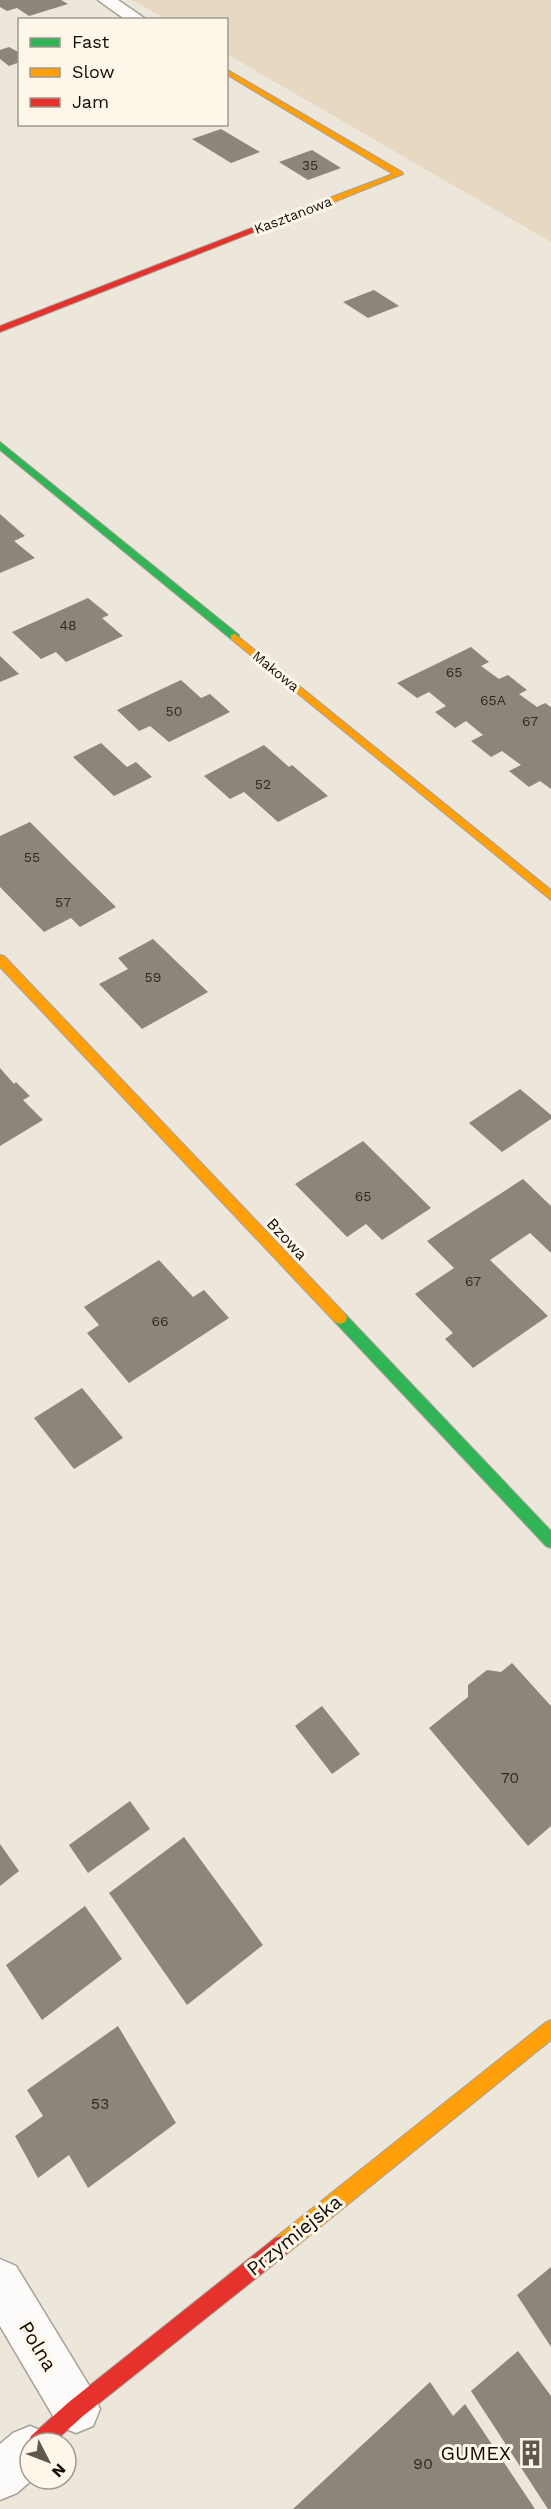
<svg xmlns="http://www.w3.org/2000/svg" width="551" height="2509" viewBox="0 0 551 2509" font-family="'Work Sans',sans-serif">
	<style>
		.green { fill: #e6d8c1 }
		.building { fill: #8c857a }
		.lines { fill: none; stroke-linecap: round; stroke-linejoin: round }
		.street-casing { stroke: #a7a198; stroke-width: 3 }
		.fast-casing { stroke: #a7a198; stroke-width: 2 }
		.slow-casing { stroke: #a7a198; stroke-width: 2 }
		.jam-casing { stroke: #a7a198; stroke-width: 2 }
		.street { fill: #fcfbf9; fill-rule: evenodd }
		.fast { fill: #30b455; fill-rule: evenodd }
		.slow { fill: #ff9f0a; fill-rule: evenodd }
		.jam { fill: #e5322d; fill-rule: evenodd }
		.labels { text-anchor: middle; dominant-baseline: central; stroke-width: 6; stroke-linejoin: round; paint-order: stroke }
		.number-label { font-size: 14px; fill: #302b23 }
		.far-street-label { font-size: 14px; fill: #110d06; stroke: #fef6e8 }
		.street-label { font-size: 16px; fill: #110d06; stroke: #fef6e8 }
		.near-number-label { font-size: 16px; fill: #302b23 }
		.near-street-label { font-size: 20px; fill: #110d06; stroke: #fef6e8 }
		.near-poi-label { font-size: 20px; fill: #110d06; stroke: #fef6e8; text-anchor: end }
	</style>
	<rect width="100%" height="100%" fill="#ede6da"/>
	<!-- green -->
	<polygon class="green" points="132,0 551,0 551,242 227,54 226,20 166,19"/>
	<!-- building -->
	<g class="building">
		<polygon points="0,0 61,0 68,4 29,16 17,8 7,11 0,7"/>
		<polygon points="9,47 20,53 20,62 9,66 0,59 0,50"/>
		<polygon points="221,129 260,152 231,163 192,139"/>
		<polygon points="312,150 341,168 308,180 279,162"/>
		<polygon points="374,290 399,306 368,318 343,302"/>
		<polygon points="0,514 25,536 14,541 35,558 0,573"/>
		<polygon points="88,598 109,615 102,618 123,636 66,662 56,652 41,659 12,632"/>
		<polygon points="471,647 489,662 481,666 499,679 508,675 527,690 519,694 537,707 545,703 551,707 551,789 540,781 529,787 509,771 521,765 502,751 491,757 471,741 483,735 466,721 455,728 435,712 446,706 429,692 417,698 397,683"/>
		<polygon points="0,656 19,674 0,682"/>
		<polygon points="181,680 201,698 210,694 230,712 169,742 150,726 139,731 117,710"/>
		<polygon points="101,743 127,767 136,762 152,777 114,796 73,757"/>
		<polygon points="264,745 289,767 292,765 328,796 278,822 244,792 230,799 204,776"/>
		<polygon points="30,822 73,865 116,907 80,927 71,918 44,932 0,887 0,836"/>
		<polygon points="153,939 208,992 142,1029 99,984 128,969 118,958"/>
		<polygon points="0,1068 14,1084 16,1082 30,1096 23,1100 43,1120 0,1146"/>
		<polygon points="520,1089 551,1115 551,1119 502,1152 469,1123"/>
		<polygon points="363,1141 431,1208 382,1240 366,1224 347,1237 295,1184"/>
		<polygon points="523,1179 551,1206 551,1253 530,1233 490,1260 548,1316 473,1368 445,1339 453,1333 415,1294 454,1268 427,1241"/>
		<polygon points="159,1260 193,1297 204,1290 229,1318 129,1383 87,1333 99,1325 84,1307"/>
		<polygon points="82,1388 123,1438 74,1469 34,1418"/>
		<polygon points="512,1663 551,1706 551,1826 528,1846 429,1728 468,1697 468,1685 487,1670 501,1672"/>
		<polygon points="322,1706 360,1754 332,1774 295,1726"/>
		<polygon points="130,1801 150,1829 88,1873 69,1845"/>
		<polygon points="184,1837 263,1945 187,2005 109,1893"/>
		<polygon points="0,1844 19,1871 0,1886"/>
		<polygon points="85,1906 122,1959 42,2020 6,1965"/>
		<polygon points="118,2026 176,2123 88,2188 69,2155 38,2178 15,2136 43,2116 27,2090"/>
		<polygon points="551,2267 551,2347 517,2295"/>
		<polygon points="518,2351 551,2396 551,2509 548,2509 471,2391"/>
		<polygon points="430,2382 453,2416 465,2404 535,2509 293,2509"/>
	</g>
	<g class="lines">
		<!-- street casing -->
		<g class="street-casing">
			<g id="street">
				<polygon points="98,0 118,0 147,20 126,20"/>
				<polygon points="0,2259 16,2266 93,2392 100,2409 93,2426 76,2433 59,2426 0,2326"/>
				<polygon points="30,2426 47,2433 51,2443 30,2443 30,2479 33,2479 17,2493 0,2500 0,2444 13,2433"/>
			</g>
		</g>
		<!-- fast casing -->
		<g class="fast-casing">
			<g id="fast">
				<polygon points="0,442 239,635 239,639 231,639 0,450"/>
				<polygon points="340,1312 345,1314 551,1531 551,1548 546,1546 335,1322 333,1318 335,1314"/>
			</g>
		</g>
		<!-- slow casing -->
		<g class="slow-casing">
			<g id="slow">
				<polygon points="226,69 402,172 403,174 314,210 308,210 308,206 393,174 226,74"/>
				<polygon points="235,634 551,890 551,900 231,639 231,635"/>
				<polygon points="0,955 4,956 345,1314 347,1318 345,1322 340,1324 335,1322 0,967"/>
				<polygon points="551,2020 551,2040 289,2252 282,2254 275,2252 273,2245 275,2238 545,2023"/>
			</g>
		</g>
		<!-- jam casing -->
		<g class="jam-casing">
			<g id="jam">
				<polygon points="308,206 315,208 0,332 0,326"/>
				<polygon points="282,2236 289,2238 291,2245 289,2252 83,2416 53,2443 30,2443 30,2447 28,2443 31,2436 69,2402 275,2238"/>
			</g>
		</g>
		<!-- street -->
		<use href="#street" class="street"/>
		<!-- fast -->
		<use href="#fast" class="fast"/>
		<!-- slow -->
		<use href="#slow" class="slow"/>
		<!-- jam -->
		<use href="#jam" class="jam"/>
	</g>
	<!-- icons -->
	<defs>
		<g id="building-bare" transform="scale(2.07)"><path d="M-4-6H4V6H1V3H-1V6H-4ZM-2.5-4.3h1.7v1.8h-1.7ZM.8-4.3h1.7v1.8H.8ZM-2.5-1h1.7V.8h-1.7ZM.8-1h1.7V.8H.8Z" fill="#5e5950" stroke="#fef6e8" stroke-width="2.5" paint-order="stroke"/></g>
	</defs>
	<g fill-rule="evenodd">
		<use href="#building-bare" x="531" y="2453"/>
	</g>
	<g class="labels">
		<!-- number labels -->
		<g class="number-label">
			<text x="310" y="165">35</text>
			<text x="68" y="625">48</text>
			<text x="454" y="672">65</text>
			<text x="493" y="700">65A</text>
			<text x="174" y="711">50</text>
			<text x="530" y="721">67</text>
			<text x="263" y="784">52</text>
			<text x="32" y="857">55</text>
			<text x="63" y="902">57</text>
			<text x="153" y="977">59</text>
			<text x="363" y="1196">65</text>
			<text x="473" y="1281">67</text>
			<text x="160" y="1321">66</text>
		</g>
		<!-- far-street labels -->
		<g class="far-street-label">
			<text transform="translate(293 215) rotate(-21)">Kasztanowa</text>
			<text transform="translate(276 671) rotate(39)">Makowa</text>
		</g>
		<!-- street labels -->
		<g class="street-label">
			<text transform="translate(287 1239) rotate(47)">Bzowa</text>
		</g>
		<!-- near-number labels -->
		<g class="near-number-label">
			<text x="510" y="1777">70</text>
			<text x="100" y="2103">53</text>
			<text x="423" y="2463">90</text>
		</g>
		<!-- near-street labels -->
		<g class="near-street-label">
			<text transform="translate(294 2235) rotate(-39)">Przymiejska</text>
			<text transform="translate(38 2346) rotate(59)">Polna</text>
		</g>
		<!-- near-poi labels -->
		<g class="near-poi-label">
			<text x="511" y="2453">GUMEX</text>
		</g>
	</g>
	<!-- legend -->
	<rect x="18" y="18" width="210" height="108" fill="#fef6e8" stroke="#9f998e" stroke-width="1.5"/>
	<rect x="30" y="38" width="30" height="9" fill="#30b455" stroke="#9f998e" stroke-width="1.5"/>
	<text x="72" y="48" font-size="18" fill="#110d06">Fast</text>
	<rect x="30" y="68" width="30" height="9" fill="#ff9f0a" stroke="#9f998e" stroke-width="1.5"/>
	<text x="72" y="78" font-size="18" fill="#110d06">Slow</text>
	<rect x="30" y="98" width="30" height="9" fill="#e5322d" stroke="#9f998e" stroke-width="1.5"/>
	<text x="72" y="108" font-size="18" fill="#110d06">Jam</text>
	<!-- north arrow -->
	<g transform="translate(48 2461) rotate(132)"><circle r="28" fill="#fef6e8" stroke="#9f998e" stroke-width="1.5"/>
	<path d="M0-4.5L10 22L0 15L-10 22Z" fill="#5e5950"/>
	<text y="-9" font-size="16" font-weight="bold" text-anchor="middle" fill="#110d06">N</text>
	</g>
</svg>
